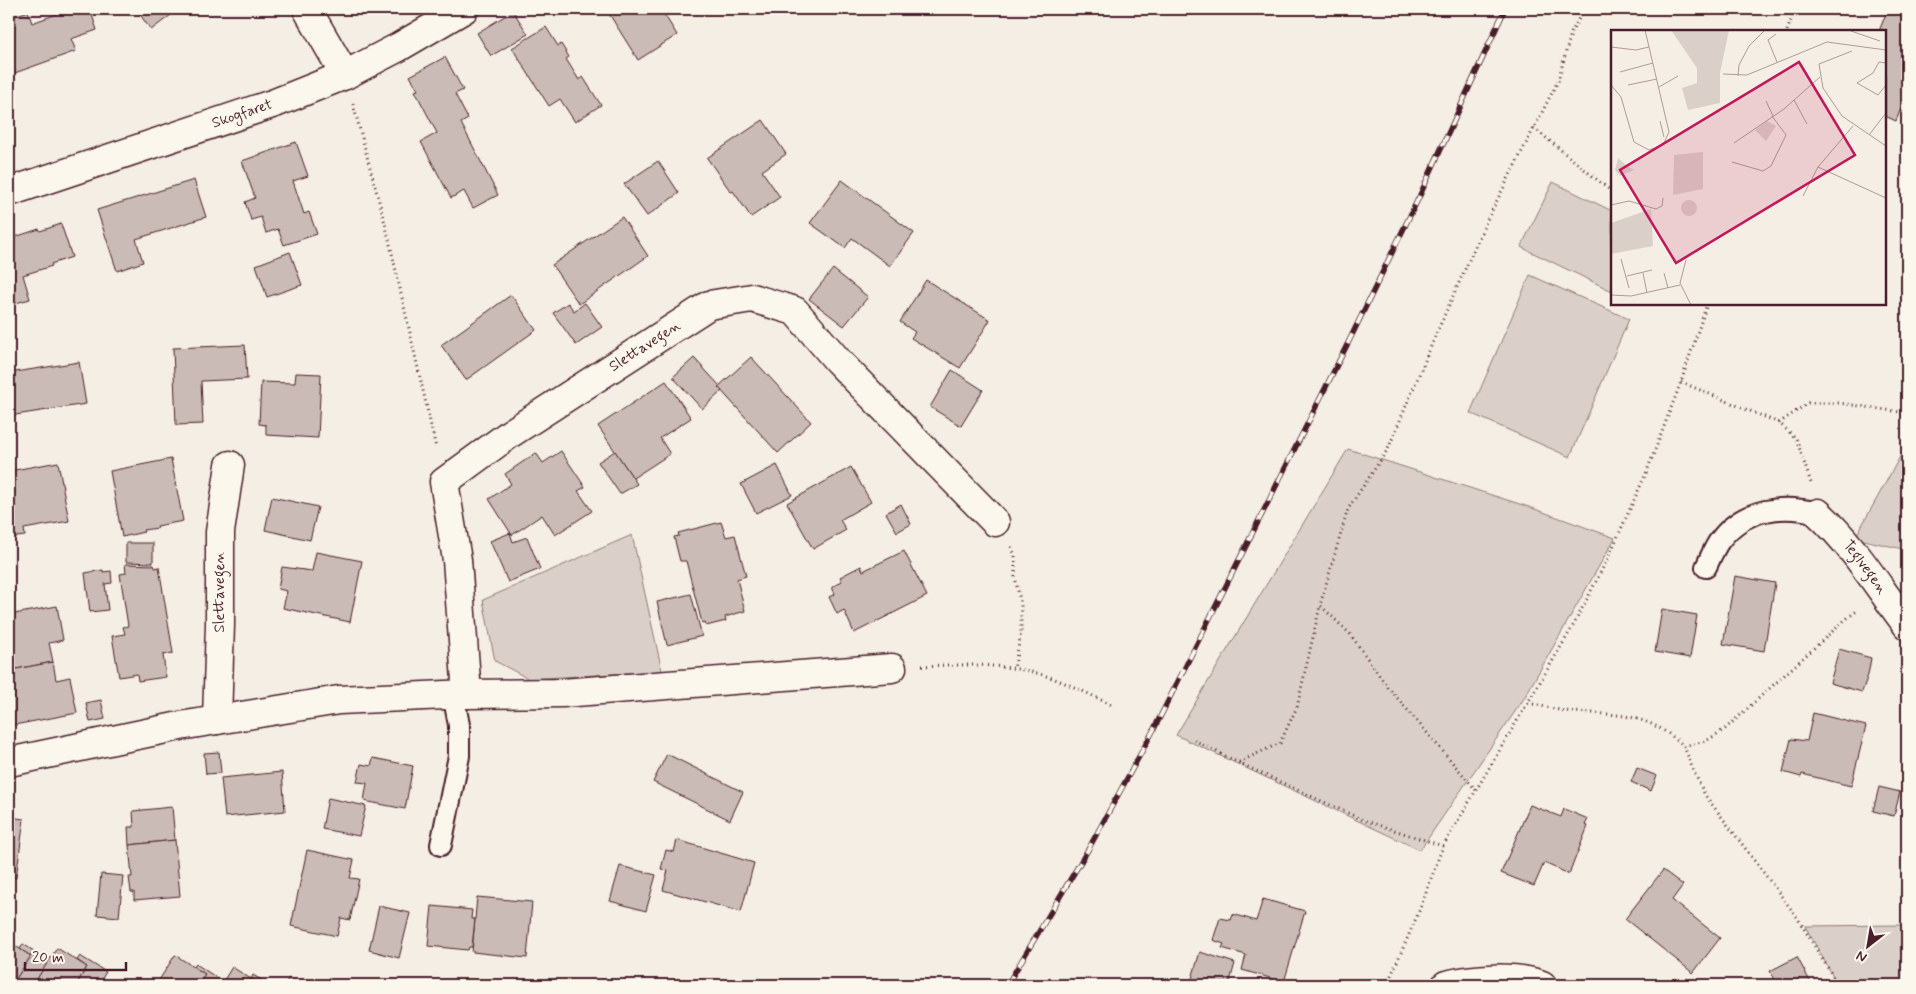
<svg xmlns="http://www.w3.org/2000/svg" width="1916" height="994" viewBox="0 0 1916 994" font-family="Mynerve,sans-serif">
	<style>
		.green { fill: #dbd0c9; stroke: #92787a }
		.building { fill: #cabbb6; stroke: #4a1f2b }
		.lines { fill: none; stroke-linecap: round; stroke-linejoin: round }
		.lane-casing { stroke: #4a1f2b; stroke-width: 24 }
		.street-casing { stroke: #4a1f2b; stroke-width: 31 }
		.path { stroke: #4a1f2b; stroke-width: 3; stroke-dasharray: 1 4; stroke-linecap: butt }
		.lane { stroke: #fbf7ec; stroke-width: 20 }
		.street { stroke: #fbf7ec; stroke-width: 28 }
		.rail-casing { stroke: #4a1f2b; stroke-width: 5.5 }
		.rail { stroke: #fbf7ec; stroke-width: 4; stroke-dasharray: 11; stroke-linecap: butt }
		.labels { text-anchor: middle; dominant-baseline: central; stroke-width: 4; stroke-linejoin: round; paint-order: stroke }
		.street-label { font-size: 15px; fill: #4a1f2b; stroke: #fbf7ec }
		.inset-road { fill: none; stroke: #b09b9a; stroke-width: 1 }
		.view { fill: #c2185b; fill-opacity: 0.15; stroke: #c2185b; stroke-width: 2.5 }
		.inset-edge { fill: none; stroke: #4a1f2b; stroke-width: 2.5 }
	</style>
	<rect width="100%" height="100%" fill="#f4eee4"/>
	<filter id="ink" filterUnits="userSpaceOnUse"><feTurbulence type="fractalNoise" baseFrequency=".02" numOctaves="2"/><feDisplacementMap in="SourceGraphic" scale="10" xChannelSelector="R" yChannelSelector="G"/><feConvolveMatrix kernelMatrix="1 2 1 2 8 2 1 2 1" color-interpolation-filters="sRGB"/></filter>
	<g filter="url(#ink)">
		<!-- green -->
		<g class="green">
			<polygon points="1553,182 1612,211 1612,291 1521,247"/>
			<polygon points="1530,275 1629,319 1570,457 1470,413"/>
			<polygon points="1907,444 1907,550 1855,538"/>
			<polygon points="1348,449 1532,508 1615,538 1523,700 1420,850 1176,735"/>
			<polygon points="632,535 662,671 529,679 495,661 483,600"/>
			<polygon points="1904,925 1907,926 1907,985 1838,985 1805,926"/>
		</g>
		<!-- building -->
		<g class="building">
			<polygon points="54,9 90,9 97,30 71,39 76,51 12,74 16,83 9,85 9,18 28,11 32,23 57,14"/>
			<polygon points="136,9 167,9 171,15 151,30"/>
			<polygon points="606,9 661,9 677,35 638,60"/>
			<polygon points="1888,9 1895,9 1907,14 1907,93 1896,121 1885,116 1885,31 1879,31"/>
			<polygon points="513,11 528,34 491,56 477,33"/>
			<polygon points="546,27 558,46 561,44 569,57 566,59 579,80 583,77 601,105 575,122 560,99 549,106 512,48"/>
			<polygon points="445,57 463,90 455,94 468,119 461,123 498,195 473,208 464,191 451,198 421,142 437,133 415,91 418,90 410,76"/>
			<polygon points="763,120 786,154 762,171 780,197 751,217 733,191 731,192 707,158"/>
			<polygon points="296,142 308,176 293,181 304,214 309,212 317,234 284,245 278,229 266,233 261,217 251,220 245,202 255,198 242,161"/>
			<polygon points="658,161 679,193 647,216 624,184"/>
			<polygon points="194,180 206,217 136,239 143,262 117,271 97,210"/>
			<polygon points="842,180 914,233 890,266 852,238 845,248 810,223"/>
			<polygon points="622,217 648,256 579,304 552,265"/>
			<polygon points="61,224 72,257 51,264 52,266 23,275 30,299 9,305 9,239 39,229 40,231"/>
			<polygon points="290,252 302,285 267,297 256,265"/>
			<polygon points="833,269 868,297 844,326 809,299"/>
			<polygon points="926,280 990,320 960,368 911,338 915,332 900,322"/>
			<polygon points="511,295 536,330 466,380 441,345"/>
			<polygon points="568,303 574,311 585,303 602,327 576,345 553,313"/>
			<polygon points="245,345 247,379 201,381 203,424 176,425 173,348"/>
			<polygon points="751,357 811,422 778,453 718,387"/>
			<polygon points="694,358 720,386 718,387 722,391 702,409 673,377"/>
			<polygon points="79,362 86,404 9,416 9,373"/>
			<polygon points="952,370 983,390 961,426 930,407"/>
			<polygon points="296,373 321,374 318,438 266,435 266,425 259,424 261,382 295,383"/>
			<polygon points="666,381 691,418 660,438 670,454 633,478 598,426"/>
			<polygon points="561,451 585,487 578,491 592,511 555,535 542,515 512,535 489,499 511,484 505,474 536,453 543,463"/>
			<polygon points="615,451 637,484 620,494 598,462"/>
			<polygon points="171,459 183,521 157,526 158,528 143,530 144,532 122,537 110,471"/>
			<polygon points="58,462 69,521 24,529 25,536 9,538 9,503 15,502 9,471"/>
			<polygon points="777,465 792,495 756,513 741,484"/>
			<polygon points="851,467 871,502 840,520 846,530 813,549 787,503"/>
			<polygon points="272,497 318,507 310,540 265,530"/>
			<polygon points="901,504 911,524 897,532 886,513"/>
			<polygon points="721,522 726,537 735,535 746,576 737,579 745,611 725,617 726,621 706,626 705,622 702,623 686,561 680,561 674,537 679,536 678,533"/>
			<polygon points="510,533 513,542 527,537 540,569 508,582 490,541"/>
			<polygon points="126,543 153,543 153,563 126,562"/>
			<polygon points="904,551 927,596 854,633 844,610 837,614 829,597 835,594 832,587 842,581 840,577 861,566 863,571"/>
			<polygon points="316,552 362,561 350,622 283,608 287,591 278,589 282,567 312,571"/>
			<polygon points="125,564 154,565 155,568 159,567 173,653 163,655 166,677 138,681 137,674 119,677 112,636 125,634 123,627 128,626 120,574 126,573"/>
			<polygon points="103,570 103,572 111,571 112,583 105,584 108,610 90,612 85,573"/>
			<polygon points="1735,576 1775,583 1764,651 1723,644"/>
			<polygon points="691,594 702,636 667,645 657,602"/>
			<polygon points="57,606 63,640 49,643 53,662 11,670 9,659 9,615"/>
			<polygon points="1662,609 1697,615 1690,658 1655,652"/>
			<polygon points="1839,649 1871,658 1868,675 1862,692 1830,683"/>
			<polygon points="53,662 56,680 70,677 77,713 9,726 9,688 14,687 11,670"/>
			<polygon points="101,700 105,719 90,722 86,703"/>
			<polygon points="1813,713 1866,726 1851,786 1802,774 1801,777 1783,772 1791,739 1807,741"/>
			<polygon points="219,752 221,773 206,774 204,753"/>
			<polygon points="667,754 743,792 730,820 653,782"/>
			<polygon points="373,758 413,766 405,809 364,801 367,783 357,782 361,764 371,766"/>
			<polygon points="1637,768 1657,776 1651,791 1631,782"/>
			<polygon points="282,772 285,811 225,817 221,778"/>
			<polygon points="1879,787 1900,792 1894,816 1873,811"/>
			<polygon points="328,798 366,806 359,836 322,829"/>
			<polygon points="1530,805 1561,817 1564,809 1588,819 1585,825 1588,826 1569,874 1544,863 1534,886 1501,873"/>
			<polygon points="172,807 175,840 129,845 128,827 134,827 133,811"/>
			<polygon points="9,817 24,819 16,878 9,877"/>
			<polygon points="175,840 180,896 134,900 134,892 131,892 129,877 132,877 129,845"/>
			<polygon points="677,840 754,863 741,912 663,890 668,870 661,869 666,850 674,852"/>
			<polygon points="307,850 354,860 350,878 359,879 350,920 341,918 337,936 291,926"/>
			<polygon points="620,866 656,875 646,911 610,901"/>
			<polygon points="1663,870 1683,885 1672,900 1720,938 1693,973 1625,919"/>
			<polygon points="101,874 123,876 119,917 97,915"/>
			<polygon points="477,897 532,902 527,958 472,952"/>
			<polygon points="1263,899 1305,911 1284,982 1242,970 1246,955 1222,948 1224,944 1213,940 1220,918 1231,920 1233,914 1256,921"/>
			<polygon points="379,906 410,913 399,958 369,950"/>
			<polygon points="432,906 472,910 471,919 475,919 472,947 469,947 468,950 428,946"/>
			<polygon points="9,942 31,956 12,985 9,985"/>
			<polygon points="23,944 49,961 33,985 12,985 31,956 20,949"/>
			<polygon points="57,948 87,967 76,985 33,985"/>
			<polygon points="1200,952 1235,963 1229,985 1190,985"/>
			<polygon points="175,955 205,974 198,985 156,985"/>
			<polygon points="80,956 106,972 98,985 76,985 87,967 77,960"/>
			<polygon points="1797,957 1812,985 1778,985 1770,971"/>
			<polygon points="196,964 223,982 221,985 198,985 205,974 194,967"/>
			<polygon points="232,967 251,979 261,985 221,985"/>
			<polygon points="253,975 270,985 261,985 251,979"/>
			<polygon points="289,978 301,985 284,985"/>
		</g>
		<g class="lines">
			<!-- lane casing -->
			<g class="lane-casing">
				<g id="lane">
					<path d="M1706,567C1710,559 1714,548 1720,540C1744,508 1783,504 1818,513"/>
					<polyline points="441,845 459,756 459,725 453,694"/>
				</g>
			</g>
			<!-- street casing -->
			<g class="street-casing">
				<g id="street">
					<polyline points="307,9 345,75"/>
					<path id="s1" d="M9,192L275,103L345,75L399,47L464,9"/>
					<path id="s2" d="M1818,513C1854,546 1878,587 1907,625"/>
					<path id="s3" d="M467,694L457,560L444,482L511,433L709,305L752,298L795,311L838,361L995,522"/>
					<path id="s4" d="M217,720L220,624V532L230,465"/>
					<polyline points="9,762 180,726 339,700 467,694 562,693 892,668"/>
					<path d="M1446,985C1472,978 1516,975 1542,985"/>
				</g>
			</g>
			<!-- path -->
			<g class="path">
				<polyline points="1787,31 1795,9"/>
				<polyline points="353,104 387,231 436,448"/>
				<polyline points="1534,128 1612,192"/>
				<polyline points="1681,382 1779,423 1796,438 1811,483"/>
				<polyline points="1779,423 1808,403 1839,403 1907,413"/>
				<polyline points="1011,547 1015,555 1015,577 1021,605 1021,633 1014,669"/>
				<path d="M922,666C966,664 1010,663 1052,678C1072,685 1092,696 1112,705"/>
				<path d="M1528,703C1544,706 1559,711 1575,712C1621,715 1647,713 1684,746L1706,741L1725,729L1846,619L1858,610"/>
				<polyline points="1194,740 1239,763 1363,820 1443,846"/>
				<polyline points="1684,746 1693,770 1705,795 1797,917 1838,985"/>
				<polyline points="1239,762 1280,743 1297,707 1320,606"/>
				<polyline points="1476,790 1387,686 1350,634 1320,605 1348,509 1388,449 1437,332 1486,222 1558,81 1571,33 1584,9"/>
				<polyline points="1387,985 1420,909 1443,846 1572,628 1609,556 1647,471 1681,382 1707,304"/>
			</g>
			<!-- lane -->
			<use href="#lane" class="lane"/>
			<!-- street -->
			<use href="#street" class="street"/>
			<!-- rail casing -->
			<g class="rail-casing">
				<polyline id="rail" points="1007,985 1089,848 1153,731 1351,337 1420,195 1505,9"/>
			</g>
			<!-- rail -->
			<use href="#rail" class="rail"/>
		</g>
	</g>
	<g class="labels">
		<!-- street labels -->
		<g class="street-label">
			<text stroke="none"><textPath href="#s1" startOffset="246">Skogfaret</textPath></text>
			<text stroke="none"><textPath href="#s3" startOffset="456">Slettavegen</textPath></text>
			<text stroke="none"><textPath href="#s2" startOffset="72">Teglvegen</textPath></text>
			<text stroke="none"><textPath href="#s4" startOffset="128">Slettavegen</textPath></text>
		</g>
	</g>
	<!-- overview -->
	<g transform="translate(1611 30)">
		<rect width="275" height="275" fill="#f4eee4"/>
		<path d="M60,0H118L109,43V73L77,80L71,58L86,53V38ZM156,91L165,96L155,111L144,100ZM92,122V159L62,165L63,125ZM7,128L15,135L23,140L9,146L4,140ZM70 178a8 8 0 1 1 16 0a8 8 0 1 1-16 0ZM40,179L42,216L0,224V193Z" fill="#dbd0c9"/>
		<path class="inset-road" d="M240,1L269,11M165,4L157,10L166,32M0,17L25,20L38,17M241,21L208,34L212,58L231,86L275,116M275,33L268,32L262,43L246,53L267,65L275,55M9,42L42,33M112,44L136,45L216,12L275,20M127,46L128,35L138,16L154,0M0,55L10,67L23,112L38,120L52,115L58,102L34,0M17,55L46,49M48,57L67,46M183,70L196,94M155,71L162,86M49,91L53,107M258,105L275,83M123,113L173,79L209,47M121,132L152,141L160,136L175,105L161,86M207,137L275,168M192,166L207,137L242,96M0,175L18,171L45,179L51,176L52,168M10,229L18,258M75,230L69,253L80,275M32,243L36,263M53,243L57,258M16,246L41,240M0,265L20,266L69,255"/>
		<path class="view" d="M188,32L244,125L65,233L9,140Z"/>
		<rect width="275" height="275" class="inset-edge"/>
	</g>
	<!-- margin -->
	<rect width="1916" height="994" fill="none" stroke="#fbf7ec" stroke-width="30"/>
	<rect x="15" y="15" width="1886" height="964" fill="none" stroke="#4a1f2b" stroke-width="2" filter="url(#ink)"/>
	<!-- north arrow -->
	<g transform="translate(1868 946) rotate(211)" stroke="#fbf7ec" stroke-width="4" paint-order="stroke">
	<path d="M0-4L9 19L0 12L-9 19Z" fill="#4a1f2b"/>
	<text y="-8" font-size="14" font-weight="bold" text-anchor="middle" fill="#4a1f2b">N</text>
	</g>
	<!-- scale -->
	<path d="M25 962v8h101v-8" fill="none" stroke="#4a1f2b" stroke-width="2.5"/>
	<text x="32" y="962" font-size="15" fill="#4a1f2b" stroke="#fbf7ec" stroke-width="4" paint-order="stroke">20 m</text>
</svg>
